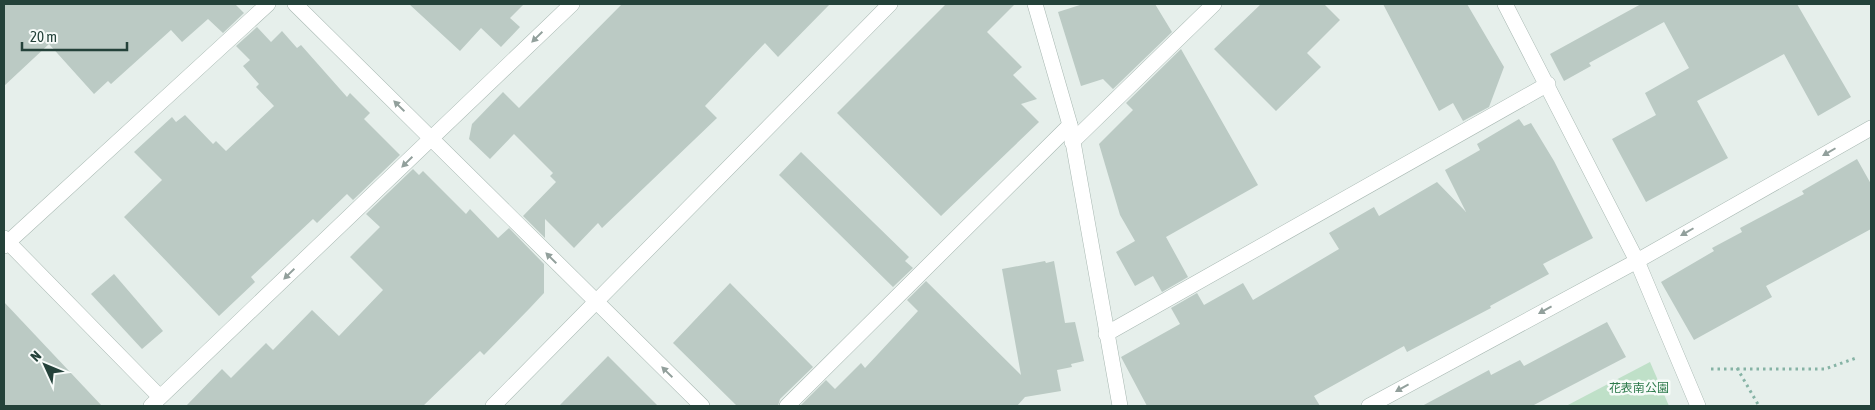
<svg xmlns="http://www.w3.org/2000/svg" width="1875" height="410" viewBox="0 0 1875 410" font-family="'Asap Condensed','Noto Sans JP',sans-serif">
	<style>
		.green { fill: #bfe0c8 }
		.building { fill: #bbcac4 }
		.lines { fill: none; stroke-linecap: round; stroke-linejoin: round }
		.minor-casing { stroke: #a8b8b2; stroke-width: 16 }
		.path { stroke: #86b3a5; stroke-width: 3; stroke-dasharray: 2.5 4; stroke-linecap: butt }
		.minor { stroke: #fff; stroke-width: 15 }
		.oneway { fill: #92a09c }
		.labels { text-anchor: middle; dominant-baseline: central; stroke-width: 5; stroke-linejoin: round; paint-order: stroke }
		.park-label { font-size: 12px; fill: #2d7a4b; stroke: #f7fbf9 }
	</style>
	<rect width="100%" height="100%" fill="#e6efeb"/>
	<!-- green -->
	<polygon class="green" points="1650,362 1669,406 1566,406"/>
	<!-- building -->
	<g class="building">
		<polygon points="4,4 235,4 244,13 223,33 208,19 182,42 171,30 111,84 108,81 94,94 49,44 4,86"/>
		<polygon points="409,4 524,4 510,18 520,27 501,47 481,28 460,51"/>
		<polygon points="622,4 830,4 778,57 765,43 705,106 717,118 602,228 598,223 574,248 545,219 545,238 523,216 556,182 550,176 553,173 514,134 490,159 469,139 472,124 503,92 519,108"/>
		<polygon points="946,4 1015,4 987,32 1022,67 1013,75 1037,99 1021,104 1039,122 941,216 837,113"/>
		<polygon points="1083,4 1155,4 1172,32 1113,89 1103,79 1081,86 1058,12"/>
		<polygon points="1261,4 1324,4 1340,20 1307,53 1321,67 1276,111 1214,49"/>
		<polygon points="1383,4 1467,4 1504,67 1489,107 1463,121 1453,103 1439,111"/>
		<polygon points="1641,4 1797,4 1851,97 1818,116 1784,54 1697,101 1728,158 1646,202 1612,139 1656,115 1645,93 1689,68 1664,22 1589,63 1591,66 1564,81 1550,54"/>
		<polygon points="257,27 271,42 282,31 297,48 301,45 347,97 350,93 370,113 364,119 400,155 353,200 347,194 317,223 313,219 251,277 255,282 219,316 124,217 162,180 134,152 172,117 176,122 185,115 213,144 216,141 226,151 274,106 256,87 259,84 243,66 250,60 236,46"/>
		<polygon points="1181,49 1258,185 1166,237 1188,277 1162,292 1153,276 1135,286 1116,252 1135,241 1120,215 1099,144 1133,110 1126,103"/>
		<polygon points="1519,119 1524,126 1531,123 1554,161 1593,238 1543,264 1549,274 1490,306 1491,308 1407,352 1404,346 1314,396 1320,406 1147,406 1121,357 1180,324 1171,308 1197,293 1204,305 1243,283 1253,300 1339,249 1329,233 1374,207 1379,216 1437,182 1466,212 1445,170 1480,150 1477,144"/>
		<polygon points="801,152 909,257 905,261 913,268 893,287 779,175"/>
		<polygon points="1857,159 1871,184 1871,229 1766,286 1772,297 1694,340 1661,282 1714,251 1712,248 1742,232 1740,228 1804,194 1802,191"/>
		<polygon points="413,169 419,175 423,171 466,214 470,209 498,238 509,228 544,264 544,293 529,309 484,355 480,351 423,406 186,406 222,369 231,378 266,343 273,350 312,310 339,336 383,290 350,257 380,227 366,214"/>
		<polygon points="1045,261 1046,263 1054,261 1065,323 1075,322 1084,361 1071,364 1072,367 1057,370 1061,391 1025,397 1017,406 800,406 826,380 835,389 861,363 865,368 918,311 907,300 926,281 1021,375 1002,269"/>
		<polygon points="114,274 163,331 142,349 91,294"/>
		<polygon points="730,283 813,367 780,399 778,406 737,406 673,343"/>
		<polygon points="4,302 102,406 4,406"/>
		<polygon points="1607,322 1626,357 1532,406 1422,406 1489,370 1491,375 1520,360 1524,366"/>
		<polygon points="608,356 658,406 559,406"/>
	</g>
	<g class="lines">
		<!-- minor casing -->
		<g class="minor-casing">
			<g id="minor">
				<polyline points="295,4 702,406"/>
				<polyline points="1035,4 1070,125 1120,406"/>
				<polyline points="1505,4 1637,261 1698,406"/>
				<polyline points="1072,142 1214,4"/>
				<polyline points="4,238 160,397"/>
				<polyline points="4,246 268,4"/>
				<polyline points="1106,334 1548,84"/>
				<polyline points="151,406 572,4"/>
				<polyline points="493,406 890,4"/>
				<polyline points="787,406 1070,125"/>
				<polyline points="1369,406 1637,261 1871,128"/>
			</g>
		</g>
		<!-- path -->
		<g class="path">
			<polyline points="1737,368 1759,406"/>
			<polyline points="1711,369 1825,369 1856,358"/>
		</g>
		<!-- minor -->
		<use href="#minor" class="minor"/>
	</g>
	<!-- one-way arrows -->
	<defs><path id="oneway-solid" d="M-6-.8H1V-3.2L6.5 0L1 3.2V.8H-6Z" transform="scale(1.25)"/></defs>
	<g class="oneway">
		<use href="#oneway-solid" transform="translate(537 37) rotate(136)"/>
		<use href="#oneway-solid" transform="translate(399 106) rotate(-136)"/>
		<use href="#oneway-solid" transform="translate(1829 152) rotate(150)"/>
		<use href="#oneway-solid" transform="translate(407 162) rotate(136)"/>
		<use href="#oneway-solid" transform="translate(1687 232) rotate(150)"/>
		<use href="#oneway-solid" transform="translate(551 258) rotate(-135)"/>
		<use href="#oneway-solid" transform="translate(289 274) rotate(136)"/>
		<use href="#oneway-solid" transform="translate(1545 310) rotate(151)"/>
		<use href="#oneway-solid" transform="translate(667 372) rotate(-136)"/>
		<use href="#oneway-solid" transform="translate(1402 388) rotate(151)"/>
	</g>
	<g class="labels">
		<!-- park labels -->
		<g class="park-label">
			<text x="1639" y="388">花表南公園</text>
		</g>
	</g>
	<!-- border -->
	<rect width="1875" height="410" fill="none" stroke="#24423a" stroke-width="10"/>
	<!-- north arrow -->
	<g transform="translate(45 365) rotate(314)" stroke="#f7fbf9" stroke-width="4" paint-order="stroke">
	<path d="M0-4L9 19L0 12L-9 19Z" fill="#24423a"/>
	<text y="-8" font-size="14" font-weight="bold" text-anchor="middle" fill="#24423a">N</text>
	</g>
	<!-- scale -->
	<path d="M22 42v8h105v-8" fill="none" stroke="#24423a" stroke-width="2.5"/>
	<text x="30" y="42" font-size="15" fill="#24423a" stroke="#f7fbf9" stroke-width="4" paint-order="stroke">20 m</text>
</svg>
